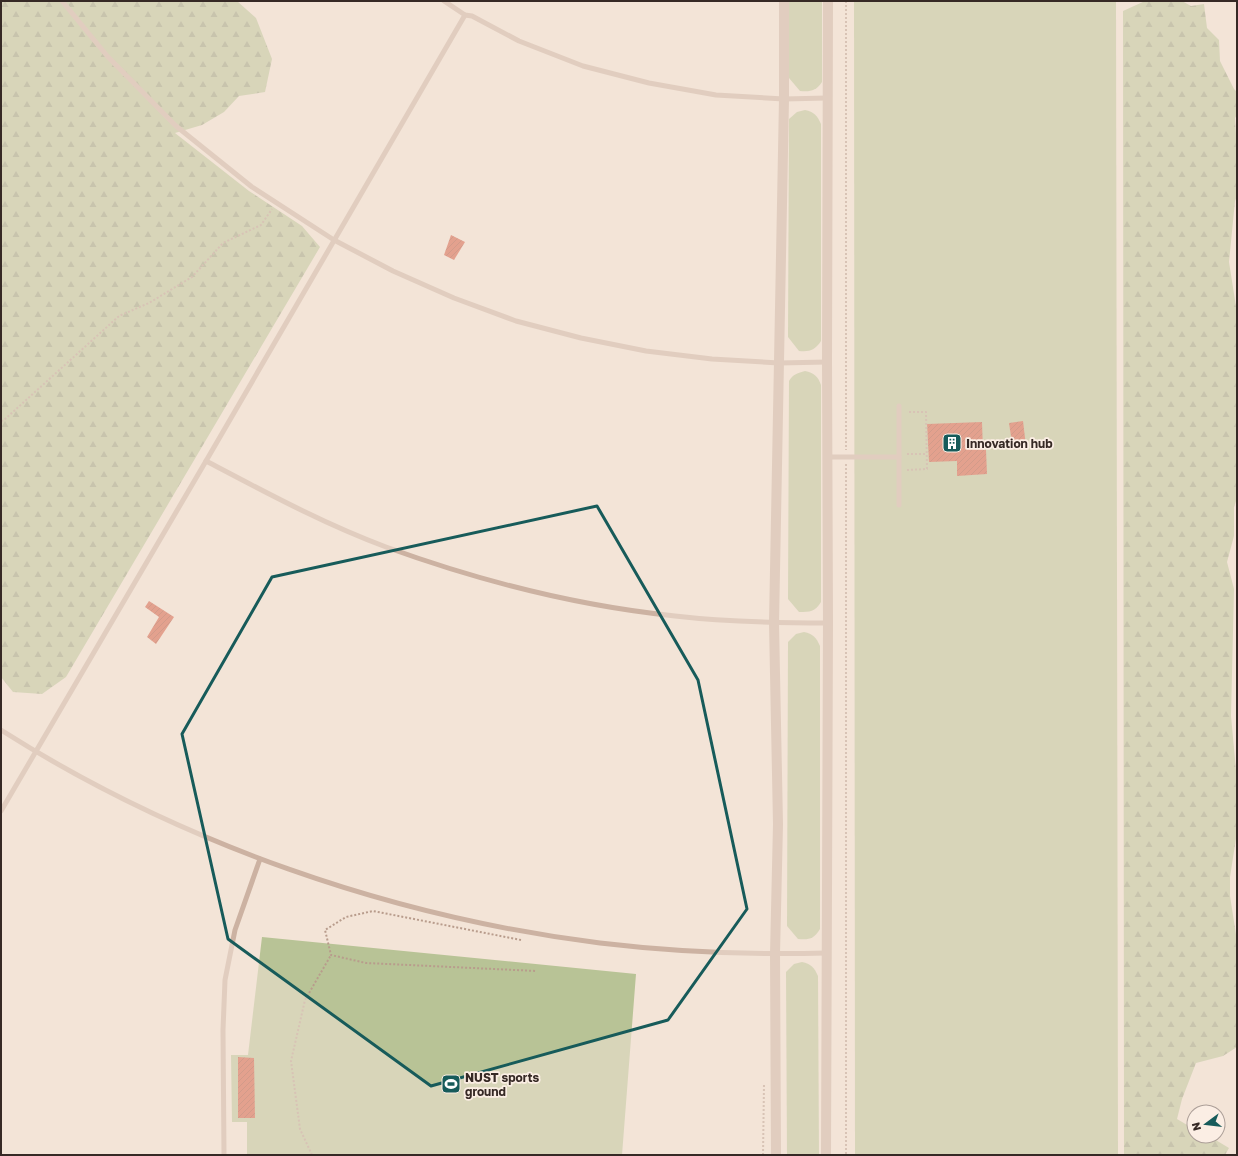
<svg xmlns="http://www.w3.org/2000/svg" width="1238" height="1156" viewBox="0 0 1238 1156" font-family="'Golos Text',sans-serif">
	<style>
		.green { fill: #b8c396 }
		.forest { fill: url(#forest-firs) }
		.building { fill: url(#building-hatch) }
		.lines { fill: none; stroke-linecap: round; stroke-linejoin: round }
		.path { stroke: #b89c8c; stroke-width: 2; stroke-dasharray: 2 2; stroke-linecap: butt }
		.service { stroke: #ccb2a2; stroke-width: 5 }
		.minor { stroke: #ccb2a2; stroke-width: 10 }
		.marked { fill: none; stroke: #175b5a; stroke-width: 3; stroke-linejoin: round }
		.labels { text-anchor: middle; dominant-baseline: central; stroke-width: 3.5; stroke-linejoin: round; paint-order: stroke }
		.poi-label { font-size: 12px; font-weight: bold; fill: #362925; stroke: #fbeee4; text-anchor: start }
	</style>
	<defs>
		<pattern id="forest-firs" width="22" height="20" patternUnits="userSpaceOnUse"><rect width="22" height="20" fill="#b8c396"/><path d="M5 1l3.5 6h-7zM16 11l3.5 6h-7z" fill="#969e7a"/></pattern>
		<pattern id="building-hatch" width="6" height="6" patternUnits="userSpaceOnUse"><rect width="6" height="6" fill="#d15137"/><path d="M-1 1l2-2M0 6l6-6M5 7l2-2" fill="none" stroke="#aa432e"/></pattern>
	</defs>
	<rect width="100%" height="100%" fill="#f3e4d7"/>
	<!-- green -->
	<g class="green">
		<path d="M789,1H822V82C816,91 810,92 800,91L789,78Z"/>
		<polygon points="854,1 1116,1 1118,1155 855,1155"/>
		<path d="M805,110C814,112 817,115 821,124V341C815,350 810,352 799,351L788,337L789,119L797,112Z"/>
		<path d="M805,371C814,373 818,376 821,385V602C815,612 810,612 799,612L788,599L789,381C793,374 798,373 805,371Z"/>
		<path d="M804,632C813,634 816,637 820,646V929C814,939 809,940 798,939L787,926L788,642L796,634Z"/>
		<polygon points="262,937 636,974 622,1155 247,1155 247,1122 232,1122 231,1055 248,1055"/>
		<path d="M802,962C811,964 814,967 818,976L819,1155H787L786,972L794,964Z"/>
	</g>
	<!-- forest -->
	<g class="forest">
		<polygon points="1,1 237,1 256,18 272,59 265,92 239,96 224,112 202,125 175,133 249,191 302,226 320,247 66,677 42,694 13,692 1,677"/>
		<polygon points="1145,1 1182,1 1191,6 1204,4 1207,28 1219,40 1220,61 1234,89 1237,92 1237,115 1235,118 1237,150 1237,196 1235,201 1229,262 1237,313 1237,498 1234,507 1234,536 1227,562 1234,589 1231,716 1237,781 1237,832 1230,877 1230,896 1237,941 1237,1047 1223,1056 1196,1063 1182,1099 1177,1119 1194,1129 1194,1136 1209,1136 1229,1148 1225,1155 1124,1155 1123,11"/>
	</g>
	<!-- building -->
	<g class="building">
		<polygon points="451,235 465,242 454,260 444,255"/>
		<polygon points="1023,421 1026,446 1012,443 1009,423"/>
		<polygon points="982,422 983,450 986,450 987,474 957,476 957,461 929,462 927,424"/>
		<polygon points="149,601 174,617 156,644 147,637 159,617 145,607"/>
		<polygon points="238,1057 254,1058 255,1118 238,1118"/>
	</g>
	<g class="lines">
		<!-- path -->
		<g class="path">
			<polyline points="846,1 846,450"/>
			<polyline points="1,421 4,420 119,316 149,303 192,277 223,243 261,225 272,209"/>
			<polyline points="907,454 926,454"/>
			<polyline points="846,464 846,1155"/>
			<polyline points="907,470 927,469 926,412 907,412"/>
			<polyline points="521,940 373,911 346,917 325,930 331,955 366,963 537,971"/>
			<polyline points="312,1155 300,1129 291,1061 305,1000 331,955"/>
			<polyline points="763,1155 764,1084"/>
		</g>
		<!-- service -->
		<g class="service">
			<polyline points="62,1 108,57 176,126 252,187 334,240 393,271 454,298 516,321 581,338 646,351 712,359 779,363 827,362"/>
			<polyline points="444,1 465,15 472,16 519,41 583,66 649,83 716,95 784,99 827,98"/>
			<polyline points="899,406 899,505"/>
			<polyline points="828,457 899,457"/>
			<path d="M206,461C265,492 324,524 386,547C477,580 578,606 675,616C726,622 777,623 828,623"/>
			<path d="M1,730C179,843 391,917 600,943C675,952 751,955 826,953"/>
			<polyline points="1,811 206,461 465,15"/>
			<polyline points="224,1155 223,1030 225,980 235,930 260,859"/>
		</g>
		<!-- minor -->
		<g class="minor">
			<polyline points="776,1155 775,954 778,824 774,623 784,99 784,1"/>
			<polyline points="826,1155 828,623 827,362 828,1"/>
		</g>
	</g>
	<!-- marked area -->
	<path d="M0 0H1238V1156H0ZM597,506L698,680L747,909L668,1020L431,1086L228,939L182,734L272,577Z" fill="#f3e4d7" fill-opacity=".55" fill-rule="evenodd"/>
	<path class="marked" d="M597,506L698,680L747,909L668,1020L431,1086L228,939L182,734L272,577Z"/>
	<!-- icons -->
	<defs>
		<g id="building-square" transform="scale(1)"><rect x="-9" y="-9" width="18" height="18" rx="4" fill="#175b5a" stroke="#fbeee4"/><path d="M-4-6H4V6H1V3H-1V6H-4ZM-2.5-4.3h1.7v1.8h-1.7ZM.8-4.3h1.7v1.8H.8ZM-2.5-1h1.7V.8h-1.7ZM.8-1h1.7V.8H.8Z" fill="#fff"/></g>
		<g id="stadium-square" transform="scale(1)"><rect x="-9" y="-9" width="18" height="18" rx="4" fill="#175b5a" stroke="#fbeee4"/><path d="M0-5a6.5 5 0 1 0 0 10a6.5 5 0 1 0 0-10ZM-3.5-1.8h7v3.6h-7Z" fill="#fff"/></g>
	</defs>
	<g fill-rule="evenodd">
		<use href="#building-square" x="952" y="443"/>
		<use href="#stadium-square" x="451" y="1084"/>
	</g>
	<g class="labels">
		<!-- poi labels -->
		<g class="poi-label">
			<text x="966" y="443">Innovation hub</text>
			<text x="465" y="1077">NUST sports<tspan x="465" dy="14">ground</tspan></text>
		</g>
	</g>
	<!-- border -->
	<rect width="1238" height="1156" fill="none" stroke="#362925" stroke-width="4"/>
	<!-- north arrow -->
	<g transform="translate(1206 1124) rotate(255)"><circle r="19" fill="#fbeee4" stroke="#ac9f98"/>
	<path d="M0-3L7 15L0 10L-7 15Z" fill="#175b5a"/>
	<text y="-6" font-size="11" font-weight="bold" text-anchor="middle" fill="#362925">N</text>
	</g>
</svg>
